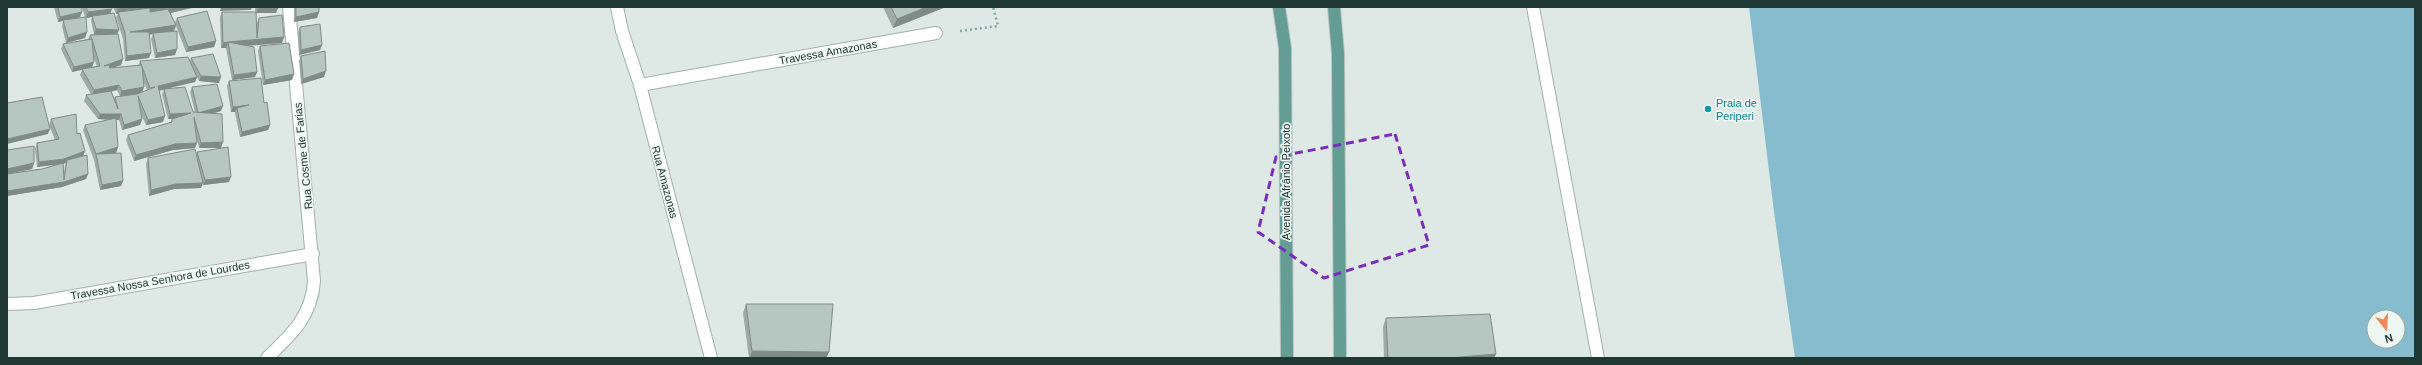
<svg xmlns="http://www.w3.org/2000/svg" width="2422" height="365" viewBox="0 0 2422 365" font-family="Helvetica,sans-serif">
	<style>
		.water { fill: #86bccd; fill-rule: evenodd }
		.lines { fill: none; stroke-linecap: round; stroke-linejoin: round }
		.minor-casing { stroke: #a1b0ac; stroke-width: 14 }
		.major-casing { stroke: #bcc3c2; stroke-width: 14 }
		.path { stroke: #7faba2; stroke-width: 2.5; stroke-dasharray: 2 3; stroke-linecap: butt }
		.minor { stroke: #fff; stroke-width: 12 }
		.major { stroke: #639d94; stroke-width: 12 }
		.wall { fill: #9daaa6; fill-rule: evenodd }
		.shaded-wall { fill: #7f8b87 }
		.building { fill: #b6c6c1; stroke: #7f8b87 }
		.marked { fill: none; stroke: #7b2cbf; stroke-width: 3; stroke-dasharray: 8 5; stroke-linejoin: round }
		.culture-dot { fill: #0f9aa8; stroke: #eef6f2; stroke-width: 1.5 }
		.labels { text-anchor: middle; dominant-baseline: central; stroke-width: 3.5; stroke-linejoin: round; paint-order: stroke }
		.street-label { font-size: 11px; fill: #203833; stroke: #eef6f2 }
		.culture-label { font-size: 11px; fill: #0d838f; stroke: #eef6f2; text-anchor: start }
	</style>
	<rect width="100%" height="100%" fill="#dee9e5"/>
	<!-- water -->
	<path class="water" d="M1749,7H2415V358H1795L1774,212ZM2374,317H2398V341H2374Z"/>
	<g class="lines">
		<!-- minor casing -->
		<g class="minor-casing">
			<g id="minor">
				<polyline points="617,7 622,31 640,85 711,358"/>
				<polyline points="1533,7 1598,358"/>
				<polyline points="640,85 936,33"/>
				<polyline points="7,304 34,303 313,254"/>
				<path d="M267,358C291,335 312,316 314,281L289,7"/>
			</g>
		</g>
		<!-- major casing -->
		<g class="major-casing">
			<g id="major">
				<polyline points="1279,7 1285,48 1287,358"/>
				<polyline points="1334,7 1338,54 1340,358"/>
			</g>
		</g>
		<!-- path -->
		<polyline class="path" points="960,31 998,26 993,7"/>
		<!-- minor -->
		<use href="#minor" class="minor"/>
		<!-- major -->
		<use href="#major" class="major"/>
	</g>
	<!-- wall -->
	<g class="wall">
		<path d="M54,7H82V12L80,17H85L82,7H112L110,14L117,34L123,59L121,65L111,68L138,66L140,61H190L191,58L219,83L199,81L197,77L195,82L169,88L193,112H195L190,92L192,87L221,111L212,114L221,148H199L197,140L195,148L173,150L134,161L126,140L128,135L171,122L172,119H168L162,94L164,90L159,91L163,122L146,125L141,114L142,119L140,125L122,130L119,120H116L118,147L116,153L123,181L121,186L100,190L94,160L83,130L85,125L110,120L98,119L84,101L86,95L91,94L80,75L82,70L72,72L61,49L63,44L88,39L90,35L94,34L91,21L92,17L86,18L87,32L85,38L66,43L62,26L63,21L58,22ZM93,55L97,67L85,69L92,67L94,62ZM143,80L147,90L142,92L144,87ZM117,90L120,96L142,93L137,94L115,97V100L111,92Z"/>
		<polygon points="113,7 196,7 170,13 175,23 177,18 216,41 214,47 186,52 176,26 174,31 161,33 177,49 175,55 155,58 151,39 153,34 149,34 149,58 125,61 123,39 116,17 118,14 116,14"/>
		<polygon points="255,7 278,7 276,13 256,13 256,30 257,23 259,18 284,37 282,43 247,46 257,72 255,77 232,80 226,48 221,48 220,17 222,12 255,12"/>
		<polygon points="294,7 319,7 319,12 317,18 294,22"/>
		<polygon points="883,7 946,7 893,28"/>
		<polygon points="300,27 322,45 320,50 299,55 298,33"/>
		<polygon points="260,46 292,80 263,85 258,51"/>
		<polygon points="301,56 324,77 301,84 299,61"/>
		<polygon points="229,81 270,125 268,130 240,137 235,113 235,112 231,112 227,86"/>
		<path d="M51,119L77,134L85,151L83,156L88,174L86,179L62,187L7,196V150L34,163L32,169L11,173L42,169L60,164L37,167L35,149L37,143L55,140L49,125ZM66,163L65,165L64,173L63,164Z"/>
		<polygon points="197,152 229,182 203,185 203,183 201,188 174,189 149,196 146,164 148,158 196,155"/>
		<polygon points="746,304 829,352 826,358 749,358 743,313"/>
		<polygon points="1386,318 1496,354 1494,358 1384,358 1383,327"/>
	</g>
	<!-- shaded-wall -->
	<g class="shaded-wall">
		<polygon points="126,7 146,7 145,8 119,14 118,12 118,14 116,14 118,9"/>
		<polygon points="157,7 166,7 165,11 148,13 150,8"/>
		<polygon points="176,7 196,7 166,14 168,9"/>
		<polygon points="221,7 252,7 251,10 220,11"/>
		<polygon points="927,7 946,7 893,28 897,19"/>
		<polygon points="258,8 278,8 276,13 256,13"/>
		<polygon points="112,9 110,14 86,18 88,12"/>
		<polygon points="82,12 80,17 58,22 60,17"/>
		<polygon points="319,12 317,18 294,22 296,17"/>
		<polygon points="176,25 174,31 128,38 130,32"/>
		<polygon points="96,29 119,30 117,35 94,34"/>
		<polygon points="87,32 85,38 66,43 68,38"/>
		<polygon points="284,37 282,43 229,47 228,42"/>
		<polygon points="216,41 214,47 186,52 188,47"/>
		<polygon points="228,42 226,48 221,48 223,43"/>
		<polygon points="322,45 320,50 299,55 301,50"/>
		<polygon points="177,49 175,55 155,58 157,53"/>
		<polygon points="151,53 149,58 125,61 127,56"/>
		<polygon points="123,59 121,65 102,71 104,66"/>
		<polygon points="94,62 92,67 72,72 74,67"/>
		<polygon points="326,71 324,77 301,84 303,79"/>
		<polygon points="257,72 255,77 232,80 234,75"/>
		<polygon points="294,74 292,80 263,85 265,80"/>
		<polygon points="201,76 221,77 219,83 199,81"/>
		<polygon points="197,77 195,82 156,91 158,86"/>
		<polygon points="119,85 117,90 92,95 94,90"/>
		<polygon points="144,87 142,93 120,96 122,91"/>
		<polygon points="249,105 237,108 235,112 231,112 233,107"/>
		<polygon points="223,106 221,111 196,118 198,113"/>
		<polygon points="191,113 189,118 168,119 170,114"/>
		<polygon points="100,114 121,114 119,120 98,119"/>
		<polygon points="165,116 163,122 146,125 148,120"/>
		<polygon points="142,119 140,125 122,130 124,125"/>
		<polygon points="270,125 268,130 240,137 242,132"/>
		<polygon points="50,129 48,134 7,144 7,139"/>
		<polygon points="223,142 221,148 199,148 201,143"/>
		<polygon points="197,143 195,148 173,150 134,161 136,155 175,144"/>
		<polygon points="118,147 116,153 96,154"/>
		<polygon points="85,151 83,156 67,160 66,163 62,164 37,167 39,162"/>
		<polygon points="34,163 32,169 7,174 7,169"/>
		<polygon points="88,174 86,179 62,187 7,196 7,191"/>
		<polygon points="231,177 229,182 203,185 205,180"/>
		<polygon points="123,181 121,186 100,190 102,185"/>
		<polygon points="203,183 201,188 174,189 149,196 151,190 176,184"/>
		<polygon points="752,351 829,352 826,358 750,358"/>
		<polygon points="1496,354 1494,358 1449,358"/>
	</g>
	<!-- building -->
	<g class="building">
		<polygon points="58,7 82,7 82,12 60,17"/>
		<polygon points="86,7 112,7 112,9 88,12"/>
		<polygon points="117,7 126,7 118,9"/>
		<polygon points="150,7 157,7 150,8 150,12 168,9 176,25 130,32 149,32 151,53 127,56 125,33 118,12 150,8"/>
		<polygon points="167,7 176,7 168,9"/>
		<rect x="258" y="7" width="20" height="1"/>
		<polygon points="296,7 319,7 319,12 296,17"/>
		<polygon points="891,7 927,7 897,19"/>
		<polygon points="207,11 216,41 188,47 177,18"/>
		<polygon points="222,12 256,12 257,38 259,18 282,15 284,37 228,42 254,47 257,72 234,75 228,42 223,43"/>
		<polygon points="114,13 119,30 96,29 92,16"/>
		<polygon points="86,17 87,32 68,38 63,20"/>
		<polygon points="320,24 322,45 301,50 300,27"/>
		<polygon points="177,31 177,49 157,53 153,33"/>
		<polygon points="118,34 123,59 104,66 109,65 110,68 142,65 144,87 122,91 119,85 94,90 82,69 100,66 92,39 94,62 74,67 63,44 92,39 90,35"/>
		<polygon points="289,43 294,74 265,80 260,46"/>
		<polygon points="325,51 326,71 303,79 301,56"/>
		<polygon points="213,54 221,77 201,76 191,58"/>
		<polygon points="188,57 197,77 158,86 165,116 148,120 138,96 142,119 124,125 121,114 100,114 86,95 111,91 118,109 115,97 137,94 155,87 150,88 140,61"/>
		<polygon points="261,78 264,103 267,102 270,125 242,132 237,108 249,105 233,107 229,81"/>
		<polygon points="217,84 223,106 198,113 192,87"/>
		<polygon points="185,87 193,112 222,114 223,142 201,143 194,117 197,143 175,144 136,155 128,135 172,122 172,119 191,113 170,114 164,89"/>
		<polygon points="42,97 50,129 7,139 7,103"/>
		<polygon points="76,114 77,134 80,133 85,151 64,159 39,162 37,143 59,139 51,119"/>
		<polygon points="116,118 118,147 96,154 85,125"/>
		<polygon points="34,146 34,163 7,169 7,150"/>
		<polygon points="228,147 231,177 205,180 197,152"/>
		<polygon points="195,149 203,183 176,184 151,190 148,158"/>
		<polygon points="121,153 123,181 102,185 96,154"/>
		<polygon points="87,155 88,174 64,182 7,191 7,174 42,169 63,163 64,180 67,160"/>
		<polygon points="746,304 833,304 829,352 752,351"/>
		<polygon points="1490,314 1496,354 1449,358 1388,358 1386,318"/>
	</g>
	<!-- marked area -->
	<path class="marked" d="M1395,134L1429,245L1324,278L1258,232L1276,157Z"/>
	<!-- markers -->
	<circle class="culture-dot" cx="1708" cy="109" r="4"/>
	<g class="labels">
		<!-- street labels -->
		<g class="street-label">
			<text transform="translate(828 52) rotate(-10)">Travessa Amazonas</text>
			<text transform="translate(303 156) rotate(-96)">Rua Cosme de Farias</text>
			<text transform="translate(665 182) rotate(75)">Rua Amazonas</text>
			<text transform="translate(1286 182) rotate(-90)">Avenida Afrânio Peixoto</text>
			<text transform="translate(160 280) rotate(-10)">Travessa Nossa Senhora de Lourdes</text>
		</g>
		<!-- culture labels -->
		<g class="culture-label">
			<text x="1716" y="103">Praia de<tspan x="1716" dy="13">Periperi</tspan></text>
		</g>
	</g>
	<!-- border -->
	<rect width="2422" height="365" fill="none" stroke="#203833" stroke-width="16"/>
	<!-- north arrow -->
	<g transform="translate(2386 329) rotate(163)"><circle r="19" fill="#eef6f2" stroke="#9caaa6"/>
	<path d="M0-3L7 15L0 10L-7 15Z" fill="#ed8a58"/>
	<text y="-6" font-size="11" font-weight="bold" text-anchor="middle" fill="#203833">N</text>
	</g>
</svg>
